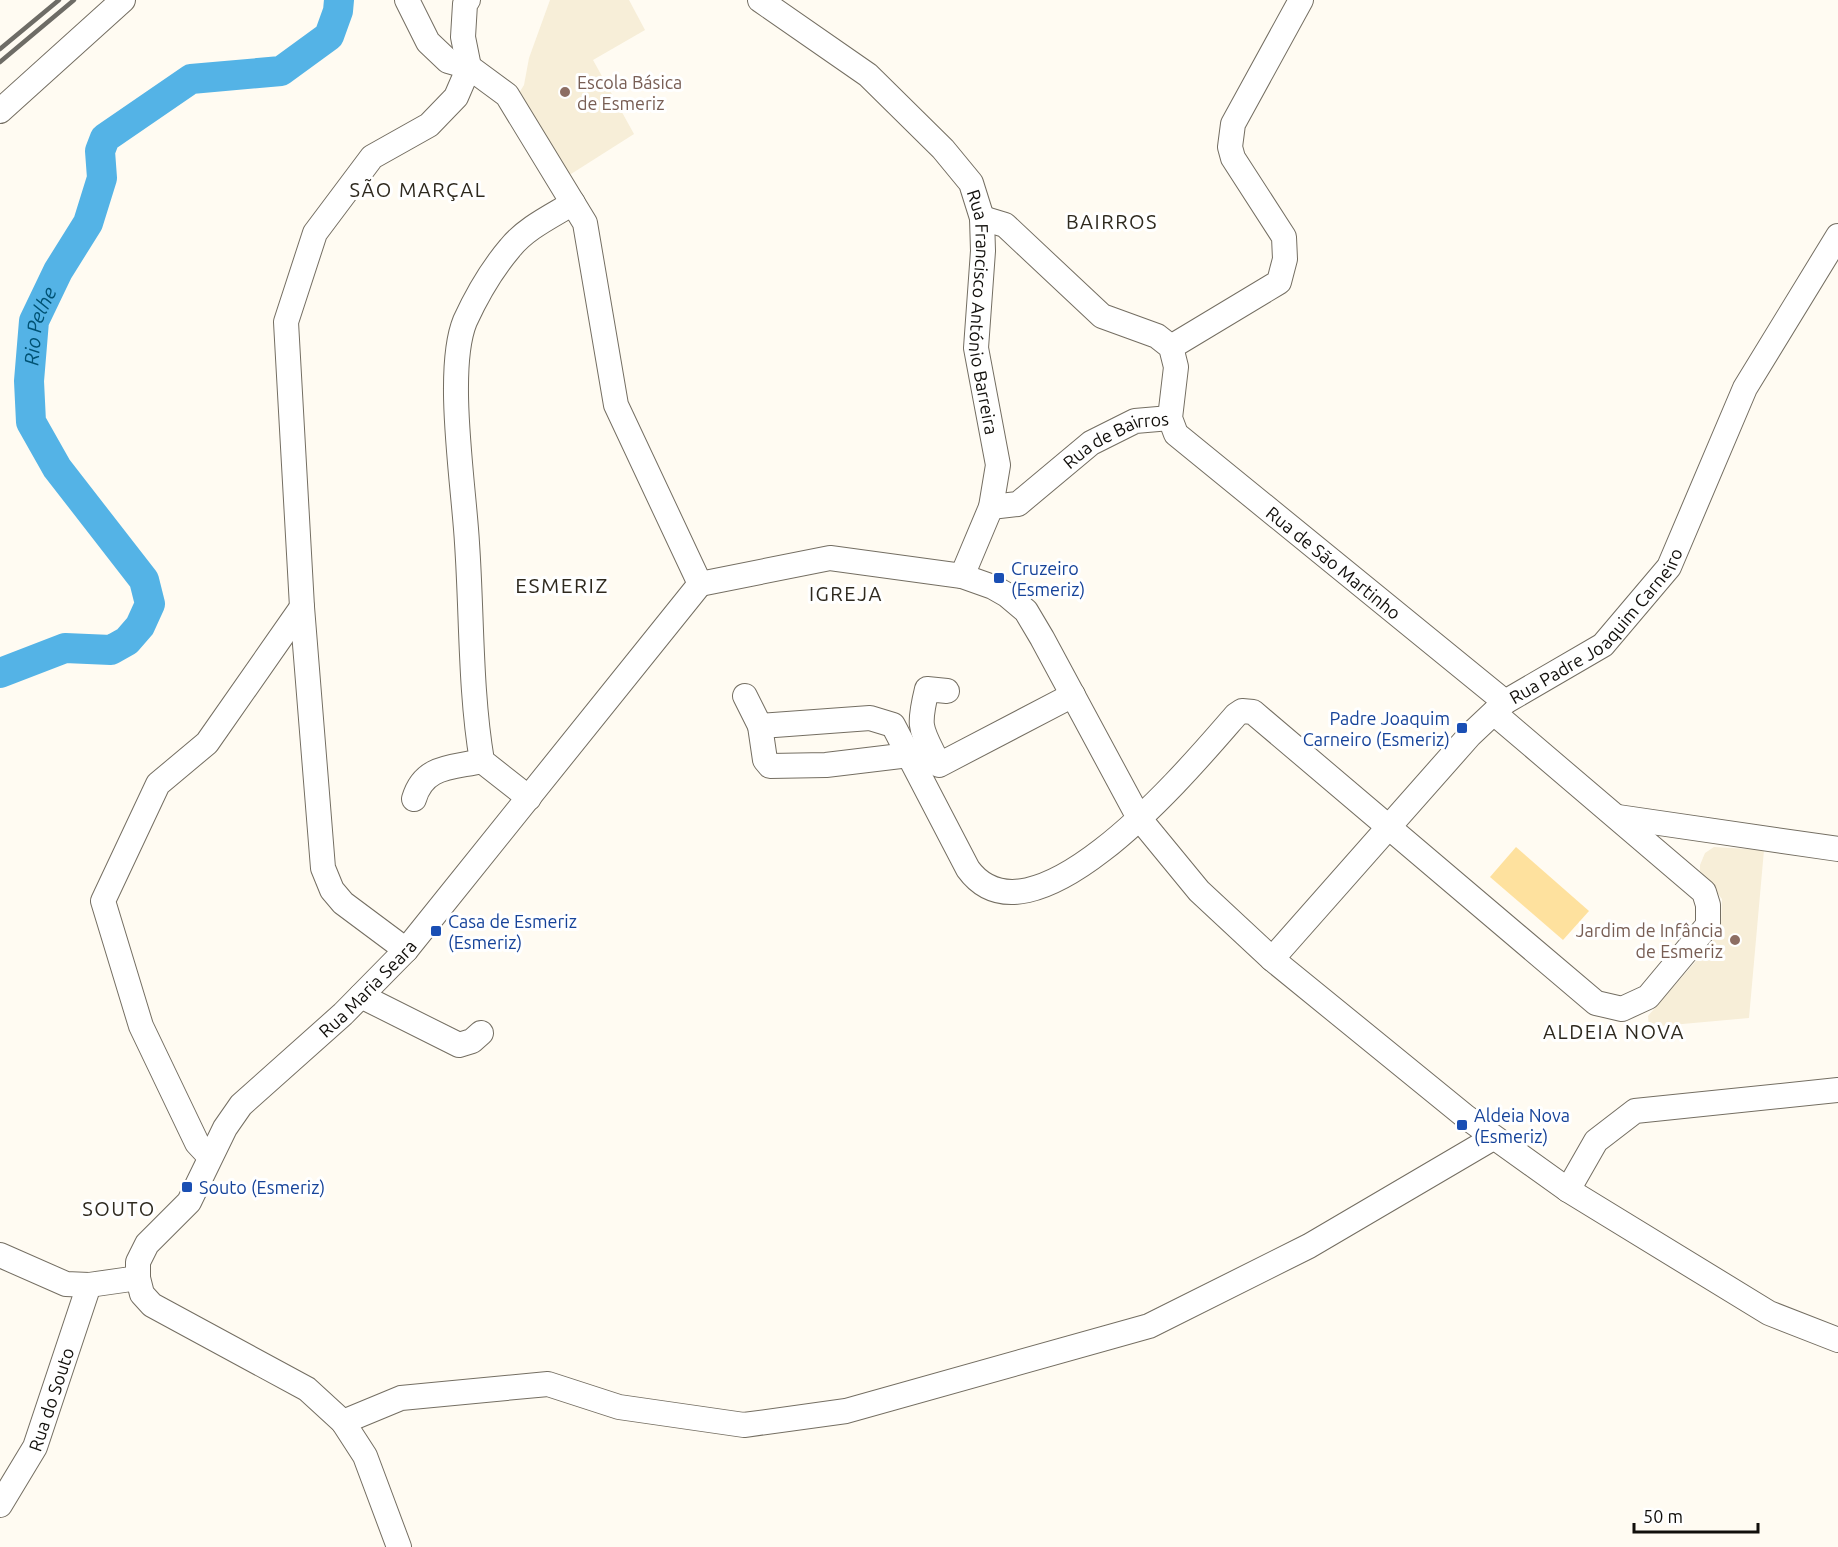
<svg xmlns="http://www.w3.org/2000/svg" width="1838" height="1547" viewBox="0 0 1838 1547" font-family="Ubuntu,sans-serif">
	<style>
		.built { fill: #f7eed8 }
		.green { fill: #fee19e }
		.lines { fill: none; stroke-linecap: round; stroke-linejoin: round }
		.river { stroke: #54b3e6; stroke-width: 30 }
		.minor-casing { stroke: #746e62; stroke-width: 26 }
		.minor { stroke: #fff; stroke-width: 24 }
		.rail { stroke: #6e6c66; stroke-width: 4.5 }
		.education-dot { fill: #8d6e63; stroke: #fff; stroke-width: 2 }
		.transit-dot { fill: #1a4fb4; stroke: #fff; stroke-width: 2 }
		.labels { text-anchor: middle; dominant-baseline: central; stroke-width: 6; stroke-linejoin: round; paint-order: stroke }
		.education-label { font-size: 18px; fill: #785e54; stroke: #fff; text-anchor: start }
		.street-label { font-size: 18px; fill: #110f0b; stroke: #fff }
		.transit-label { font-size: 18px; fill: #164399; stroke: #fff; text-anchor: start }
		.neighbourhood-label { font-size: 20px; letter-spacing: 1.5px; fill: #2e291e; stroke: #fff }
		.water-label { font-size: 20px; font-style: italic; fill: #005273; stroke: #fff }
		.quarter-label { font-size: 21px; letter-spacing: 1.5px; fill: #2e291e; stroke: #fff }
	</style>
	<rect width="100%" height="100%" fill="#fffbf2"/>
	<!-- built -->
	<g class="built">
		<polygon points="550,0 629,0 645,30 593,60 634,134 571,174 568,173 516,98 524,85 529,58"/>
		<polygon points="1714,847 1764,850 1749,1018 1649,1027 1648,1016 1710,945 1721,927 1722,899 1700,871 1700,865 1705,853"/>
	</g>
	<!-- green -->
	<polygon class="green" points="1516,847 1589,911 1563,940 1490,877"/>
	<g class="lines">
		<!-- river -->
		<path class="river" id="s1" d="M0,673L65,648L111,650L127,641L140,626L150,604L144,580L57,468L31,422L29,381L34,321L58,271L88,223L102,178L100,151L105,138L191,79L281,71L329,36L338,11L339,0"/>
		<!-- minor casing -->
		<g class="minor-casing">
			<g id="minor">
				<polyline points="407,0 428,42 448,61 469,67 507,95 585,223 616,405 700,584"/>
				<polyline points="468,0 465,4 463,37 469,67"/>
				<path id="s2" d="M760,0L868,75L943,149L971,183L982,218L983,251L976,348L998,465L991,507L962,576"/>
				<polyline points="0,111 123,0"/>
				<path id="s3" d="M982,218L1005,225L1102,316L1157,336L1171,347L1176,367L1170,418L1176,434L1505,702"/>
				<polyline points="1171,347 1279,282 1285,259 1284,237 1233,158 1230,147 1233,124 1301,0"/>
				<path id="s4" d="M991,507L1018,504L1091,443L1135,421L1170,418"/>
				<polyline points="700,584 830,558 962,576 993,587 1007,595 1026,611 1042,638 1139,818 1199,891 1272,959 1466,1117 1568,1190 1769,1313 1838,1340"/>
				<path d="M947,691L927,689C917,730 921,728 939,765L1073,695"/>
				<polyline points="745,696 760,726 765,760 770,766 826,765 909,755"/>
				<path d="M760,726L870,718L893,725L968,869C1033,958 1194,763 1236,715L1242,711L1253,712L1596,1003L1622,1009L1648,997L1708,925V905L1704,892L1494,713"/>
				<path d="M529,798L482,761C470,690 472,616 467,543C464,487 445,370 465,321C476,297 493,268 510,248C526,228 552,216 573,203"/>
				<path d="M414,799C424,765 452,768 482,761"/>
				<polyline points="1618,817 1838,849"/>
				<polyline points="406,950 343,903 332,890 323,868 302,607 286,322 315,233 372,157 429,125 456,97 469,67"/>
				<path id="s5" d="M1272,959L1470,735L1505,702L1603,645L1669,567L1745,388L1838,236"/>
				<polyline points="361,996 459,1045 472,1041 481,1033"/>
				<polyline points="210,1157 197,1143 141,1026 103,901 158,784 207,743 302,607"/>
				<polyline points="1568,1190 1596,1141 1635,1111 1838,1090"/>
				<polyline points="0,1255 66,1284 89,1285 138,1278"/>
				<polyline points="343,1422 401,1398 548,1384 619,1407 744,1425 846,1411 1149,1326 1309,1246 1493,1138"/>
				<path id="s6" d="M0,1505L35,1447L89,1285"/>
				<path id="s7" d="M399,1547L365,1456L343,1422L307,1389L152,1305L142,1294L138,1278V1262L147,1244L189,1202L225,1128L241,1105L343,1014L406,950L700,584"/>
			</g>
		</g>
		<!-- minor -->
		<use href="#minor" class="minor"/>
		<!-- rail -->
		<g class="rail">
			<polyline points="0,49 59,0"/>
			<polyline points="0,62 74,0"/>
		</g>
	</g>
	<!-- markers -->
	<g class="education-dot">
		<circle cx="565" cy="92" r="6"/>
		<circle cx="1735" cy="940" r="6"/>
	</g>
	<g class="transit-dot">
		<rect x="993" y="572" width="12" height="12" rx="3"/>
		<rect x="1456" y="722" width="12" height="12" rx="3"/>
		<rect x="430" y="925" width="12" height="12" rx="3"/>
		<rect x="1456" y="1119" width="12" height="12" rx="3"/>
		<rect x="181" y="1181" width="12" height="12" rx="3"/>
	</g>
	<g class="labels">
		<!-- education labels -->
		<g class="education-label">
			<text x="577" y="82">Escola Básica<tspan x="577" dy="21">de Esmeriz</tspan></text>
			<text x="1723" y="930" text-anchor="end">Jardim de Infância<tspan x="1723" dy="21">de Esmeriz</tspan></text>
		</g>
		<!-- street labels -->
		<g class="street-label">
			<text stroke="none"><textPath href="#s2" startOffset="412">Rua Francisco António Barreira</textPath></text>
			<text stroke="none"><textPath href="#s4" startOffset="147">Rua de Bairros</textPath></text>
			<text stroke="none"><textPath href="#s3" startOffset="526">Rua de São Martinho</textPath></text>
			<text stroke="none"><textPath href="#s5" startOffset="468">Rua Padre Joaquim Carneiro</textPath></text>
			<text stroke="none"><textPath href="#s7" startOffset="772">Rua Maria Seara</textPath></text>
			<text stroke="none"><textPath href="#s6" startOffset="118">Rua do Souto</textPath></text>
		</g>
		<!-- transit labels -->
		<g class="transit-label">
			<text x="1011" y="568">Cruzeiro<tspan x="1011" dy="21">(Esmeriz)</tspan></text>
			<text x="1450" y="718" text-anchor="end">Padre Joaquim<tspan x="1450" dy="21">Carneiro (Esmeriz)</tspan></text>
			<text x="448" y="921">Casa de Esmeriz<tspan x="448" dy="21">(Esmeriz)</tspan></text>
			<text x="1474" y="1115">Aldeia Nova<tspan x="1474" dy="21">(Esmeriz)</tspan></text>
			<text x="199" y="1187">Souto (Esmeriz)</text>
		</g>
		<!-- neighbourhood labels -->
		<g class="neighbourhood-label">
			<text x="418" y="189">SÃO MARÇAL</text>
			<text x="1112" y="221">BAIRROS</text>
			<text x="846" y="593">IGREJA</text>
			<text x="1614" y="1031">ALDEIA NOVA</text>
			<text x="119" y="1208">SOUTO</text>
		</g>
		<!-- water labels -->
		<g class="water-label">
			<text stroke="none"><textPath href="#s1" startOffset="495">Rio Pelhe</textPath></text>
		</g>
		<!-- quarter labels -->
		<g class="quarter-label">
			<text x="562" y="585">ESMERIZ</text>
		</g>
	</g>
	<!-- scale -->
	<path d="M1634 1523v9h124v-9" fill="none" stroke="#110f0b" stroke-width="3"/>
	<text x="1643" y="1523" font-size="18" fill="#110f0b" stroke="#ffffff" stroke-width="4.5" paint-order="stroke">50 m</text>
</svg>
